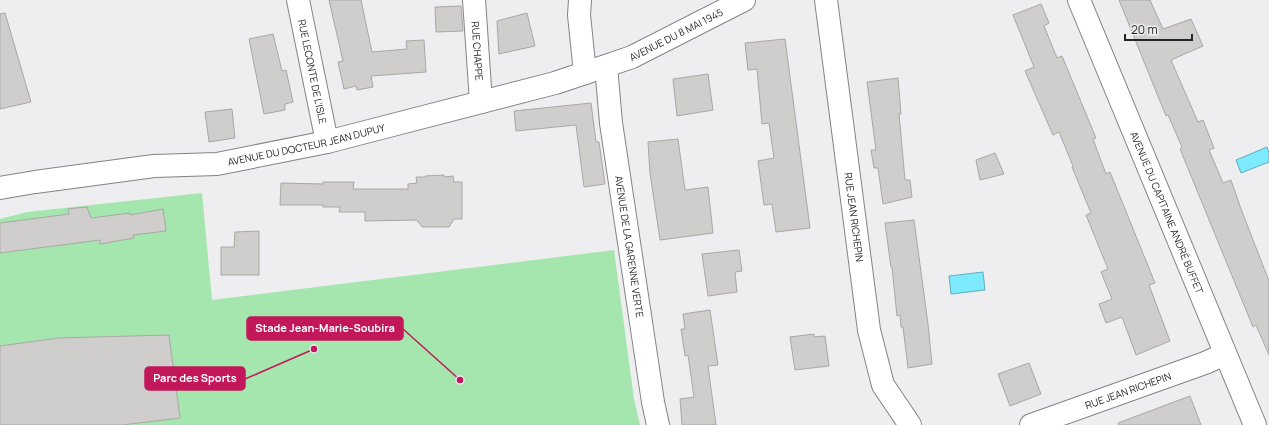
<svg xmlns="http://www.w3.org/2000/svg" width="1269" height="425" viewBox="0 0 1269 425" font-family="Manrope,sans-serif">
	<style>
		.green { fill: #a4e6ad }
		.water { fill: #7deafd; stroke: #63afbc }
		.building { fill: #d0cecc; stroke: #a9a7a6 }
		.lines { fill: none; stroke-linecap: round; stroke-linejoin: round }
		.street-casing { stroke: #838386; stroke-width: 24 }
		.secondary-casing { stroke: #838386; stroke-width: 24 }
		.street { stroke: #fff; stroke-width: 22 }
		.secondary { stroke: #fff; stroke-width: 22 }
		.labels { text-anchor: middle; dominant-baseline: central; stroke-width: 4; stroke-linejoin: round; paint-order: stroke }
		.street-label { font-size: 10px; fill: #252526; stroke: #eeeef1 }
		.leader { fill: none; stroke: #c2185b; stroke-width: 1.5 }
		.callout-dot { fill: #c2185b; stroke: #eeeef1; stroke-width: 1.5 }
		.callout { fill: #c2185b; stroke: #c2185b; stroke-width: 1.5 }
		.callout-label { font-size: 11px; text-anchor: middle; font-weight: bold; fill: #fff }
	</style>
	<rect width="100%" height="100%" fill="#eeeef1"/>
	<!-- green -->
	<polygon class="green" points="202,193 212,300 614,250 634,399 640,425 0,425 0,219 27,212"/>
	<!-- water -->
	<g class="water">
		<polygon points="1267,147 1269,153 1269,162 1241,173 1236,160"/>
		<polygon points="983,272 985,290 951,294 949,276"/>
	</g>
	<!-- building -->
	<g class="building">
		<polygon points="329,0 361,0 372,52 407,49 406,41 424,40 426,72 371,76 373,87 357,90 356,86 344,89 338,62 343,61"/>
		<polygon points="1119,0 1150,0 1163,29 1191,19 1203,46 1171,60 1198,122 1203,120 1214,148 1209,150 1223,183 1231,180 1241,209 1269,281 1269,355 1256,325 1253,327 1180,149 1182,147 1168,115 1166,116"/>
		<polygon points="1041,4 1049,23 1044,26 1057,58 1062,56 1096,138 1093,139 1106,174 1110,172 1155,283 1149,285 1170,341 1136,355 1122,317 1106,323 1099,304 1112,299 1101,272 1108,269 1086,215 1091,213 1072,167 1073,166 1059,132 1053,135 1025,71 1034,67 1013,15"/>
		<polygon points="461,6 463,31 436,32 435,7"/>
		<polygon points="5,13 31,102 0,109 0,14"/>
		<polygon points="527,13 535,46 499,54 497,21"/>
		<polygon points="273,34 282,71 286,70 293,102 285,104 285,110 264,114 249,39"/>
		<polygon points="785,39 810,228 776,232 772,204 764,205 758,161 774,158 769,123 762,124 757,69 748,70 745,43"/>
		<polygon points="708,74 713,110 677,116 673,79"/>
		<polygon points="898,78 901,114 899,114 905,180 910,180 912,197 883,204 878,168 874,168 871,150 876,150 867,82"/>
		<polygon points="591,103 596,142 599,142 605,184 584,187 576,125 516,131 514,111"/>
		<polygon points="232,109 235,138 209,142 205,112"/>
		<polygon points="678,139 685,190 708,187 713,233 660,240 650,173 648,142"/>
		<polygon points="995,153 1004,174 980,180 976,160"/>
		<polygon points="444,175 444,177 453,176 454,182 462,182 462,219 454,219 449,227 422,227 417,220 365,221 365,212 339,212 340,207 323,207 323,205 280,205 281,183 323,184 323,182 354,182 353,189 408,189 408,184 417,183 416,177 425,177 425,176"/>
		<polygon points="87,207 91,218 130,213 130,215 163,209 166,231 133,235 134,238 100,244 100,240 0,253 0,223 69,214 68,209"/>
		<polygon points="914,220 928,324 932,364 908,368 903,327 901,327 900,315 897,316 892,267 891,267 885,223"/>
		<polygon points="259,231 259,275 221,275 221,247 234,247 235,232"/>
		<polygon points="739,250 742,271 735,272 737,292 708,296 702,254"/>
		<polygon points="710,310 718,365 708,366 716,425 682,425 680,399 694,397 688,355 685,356 681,329 685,329 683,314"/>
		<polygon points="814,334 814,337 825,336 829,366 795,370 790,337"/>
		<polygon points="169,335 180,418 122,425 0,425 0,346 59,338"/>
		<polygon points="1029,363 1041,394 1010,406 998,374"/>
		<polygon points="1190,396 1201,425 1119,425 1118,423"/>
	</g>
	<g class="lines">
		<!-- street casing -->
		<g class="street-casing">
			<g id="street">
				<path id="s1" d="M298,0L327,142"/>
				<path id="s2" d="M474,0L481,102"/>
				<polyline points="580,0 579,15 585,73"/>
				<path id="s3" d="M826,0L869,330L883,385L910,425"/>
				<path id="s4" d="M1079,0L1255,425"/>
				<path id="s5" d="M606,66L611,123L653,402L658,425"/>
				<path id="s6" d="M1031,425L1205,363L1225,354"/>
			</g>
		</g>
		<!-- secondary casing -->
		<g class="secondary-casing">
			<g id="secondary">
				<path id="s7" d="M0,188L35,182L154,166L217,164L327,142L555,83L606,66L632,57L744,0"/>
			</g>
		</g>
		<!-- street -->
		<use href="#street" class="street"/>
		<!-- secondary -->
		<use href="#secondary" class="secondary"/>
	</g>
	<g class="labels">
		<!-- street labels -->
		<g class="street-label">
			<text stroke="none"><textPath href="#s7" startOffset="697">AVENUE DU 8 MAI 1945</textPath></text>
			<text stroke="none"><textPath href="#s2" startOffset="51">RUE CHAPPE</textPath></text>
			<text stroke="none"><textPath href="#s1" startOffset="73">RUE LECONTE DE L'ISLE</textPath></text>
			<text stroke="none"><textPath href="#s7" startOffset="310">AVENUE DU DOCTEUR JEAN DUPUY</textPath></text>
			<text stroke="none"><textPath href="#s4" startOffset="230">AVENUE DU CAPITAINE ANDRÉ BUFFET</textPath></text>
			<text stroke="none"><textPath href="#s3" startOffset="219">RUE JEAN RICHEPIN</textPath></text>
			<text stroke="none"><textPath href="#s5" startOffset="182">AVENUE DE LA GARENNE VERTE</textPath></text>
			<text stroke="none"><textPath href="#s6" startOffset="103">RUE JEAN RICHEPIN</textPath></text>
		</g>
	</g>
	<!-- callouts -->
	<path class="leader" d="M460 380L403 329M314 349L245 379"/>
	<g class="callout-dot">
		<circle cx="460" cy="380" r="4"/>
		<circle cx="314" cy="349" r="4"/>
	</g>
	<g class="callout">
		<rect x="247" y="317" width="156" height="23" rx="4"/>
		<rect x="145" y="367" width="100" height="23" rx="4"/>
	</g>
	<g class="callout-label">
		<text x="325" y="332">Stade Jean-Marie-Soubira</text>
		<text x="195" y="382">Parc des Sports</text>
	</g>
	<!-- scale -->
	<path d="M1125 34v6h67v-6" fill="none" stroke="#252526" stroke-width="2"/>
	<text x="1131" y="34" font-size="12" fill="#252526" stroke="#eeeef1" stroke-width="3" paint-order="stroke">20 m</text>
</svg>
